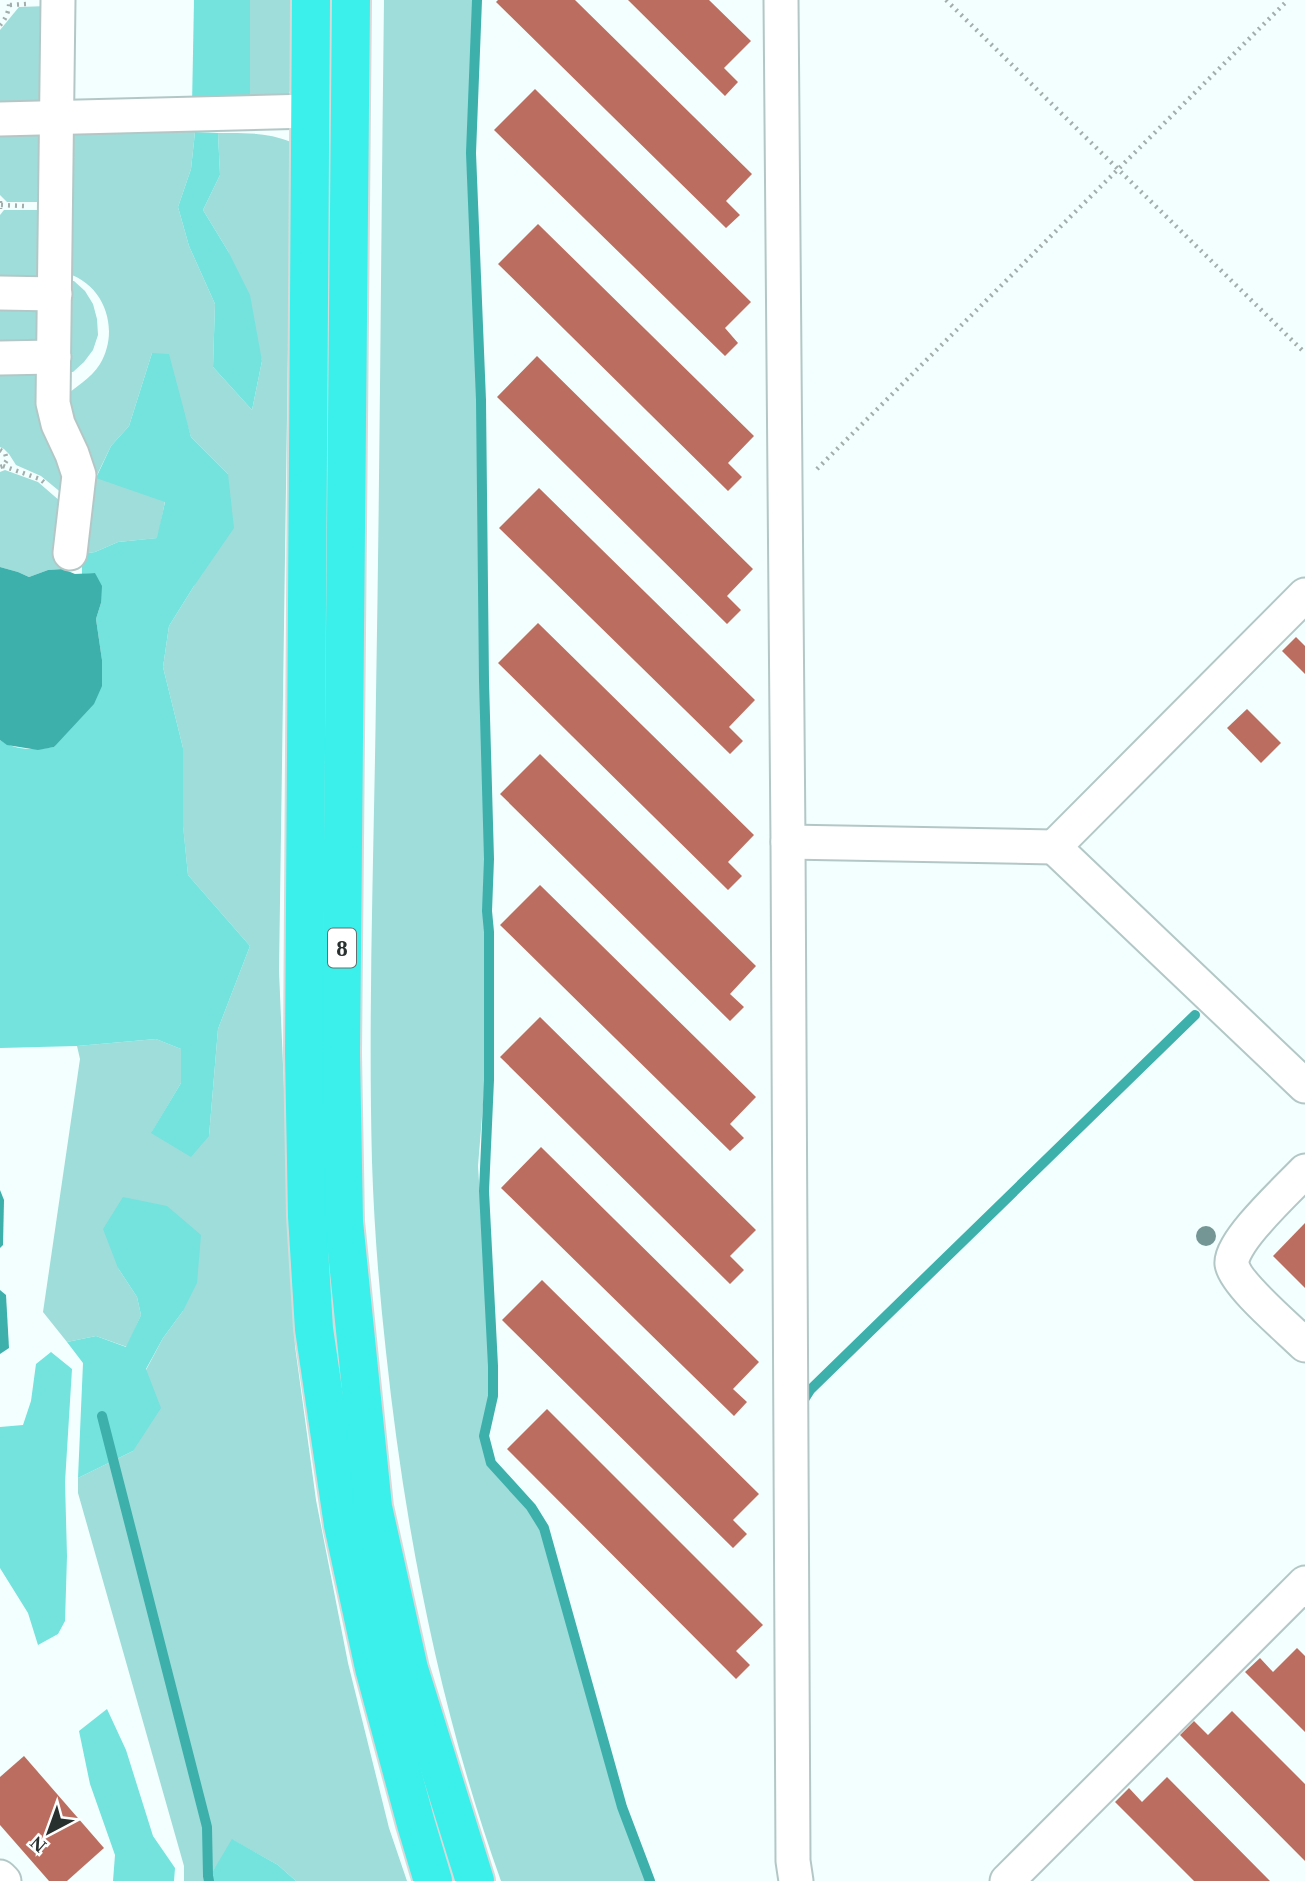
<svg xmlns="http://www.w3.org/2000/svg" width="1305" height="1881" viewBox="0 0 1305 1881" font-family="Georgia,serif">
	<style>
		.green { fill: #9fddda }
		.forest { fill: #74e2dd }
		.water { fill: #3db0ac }
		.lines { fill: none; stroke-linecap: round; stroke-linejoin: round }
		.stream { stroke: #3db0ac; stroke-width: 10 }
		.building { fill: #bb6e5f }
		.minor-casing { stroke: #b3c8c6; stroke-width: 37 }
		.highway-casing { stroke: #d8dada; stroke-width: 42 }
		.path { stroke: #a2adac; stroke-width: 4.5; stroke-dasharray: 2 5; stroke-linecap: butt }
		.minor { stroke: #fff; stroke-width: 33 }
		.highway { stroke: #3bf0eb; stroke-width: 38 }
		.tree { fill: #749695 }
		.labels { text-anchor: middle; dominant-baseline: central; stroke-width: 5; stroke-linejoin: round; paint-order: stroke }
		.shield { fill: #fff; stroke: #686e6d; stroke-width: 2 }
		.shield-label { font-size: 23px; font-weight: bold; fill: #28302f }
	</style>
	<rect width="100%" height="100%" fill="#f2fffe"/>
	<!-- green -->
	<g class="green">
		<polygon points="250,0 292,0 292,85 289,94 250,105"/>
		<path d="M384,0H473L468,154L478,402L486,859L484,912L486,934L485,1080L478,1166L491,1369L490,1396L481,1436L489,1465L528,1509L541,1530L553,1566L620,1809L646,1881H501C440,1711 405,1531 386,1352C379,1289 374,1225 372,1162C368,1006 374,851 376,695C380,464 381,232 384,0Z"/>
		<polygon points="48,6 51,101 0,106 0,30 19,7"/>
		<path d="M195,132L191,169L178,207L189,246L215,304L213,367L252,410L262,361L228,251L203,210L220,175L218,133C244,133 267,132 291,142L279,971L295,1346L316,1500L348,1663L389,1828L407,1881H296L278,1865L233,1840L207,1881H184V1866L78,1493V1478L133,1451L146,1370L163,1338L183,1311L118,1268L137,1297L141,1315L127,1347L96,1336L67,1342L43,1312L80,1059L77,1046L156,1039L181,1049V1083L152,1132L209,1136L218,1029L250,946L188,875L183,826V748L163,667L169,626L194,586L228,474L191,437L180,401L152,353L129,426L111,446L96,477L165,501L158,538L118,542L95,552L82,554L64,398C75,386 91,379 100,364C121,329 104,281 62,272L64,133Z"/>
		<polygon points="34,133 48,135 44,202 7,202 0,195 0,134"/>
		<polygon points="4,210 45,210 49,282 0,287 0,215"/>
		<polygon points="62,280 74,281 85,291 93,304 97,319 98,335 93,350 84,362 73,372 61,372"/>
		<polygon points="0,301 44,301 49,344 0,349"/>
		<polygon points="0,363 49,364 69,499 41,476 16,465 9,454 4,449 0,447"/>
		<polygon points="5,470 38,482 68,508 63,569 48,570 29,577 18,572 0,567 0,472"/>
	</g>
	<!-- forest -->
	<g class="forest">
		<polygon points="194,0 250,0 250,105 192,106"/>
		<polygon points="195,132 218,133 220,175 203,210 228,251 250,295 262,361 252,410 213,367 215,304 189,246 178,207 191,169"/>
		<path d="M152,353L169,354L191,437L228,474L234,528L194,586L169,626L163,667L183,748V825L188,875L250,946L218,1029L209,1136L191,1157L151,1133L181,1083V1049L156,1039L77,1046L0,1048V740C15,751 36,750 54,747L102,660L96,619L101,603L95,573L82,574V554L95,552L118,542L157,538L165,502L96,478L111,446L129,426Z"/>
		<polygon points="123,1197 167,1206 201,1235 197,1283 183,1311 163,1338 146,1369 161,1408 133,1451 78,1478 83,1363 67,1342 96,1336 126,1347 141,1315 137,1297 118,1268 103,1229"/>
		<polygon points="51,1352 72,1369 65,1482 67,1556 65,1621 58,1634 38,1645 28,1613 0,1568 0,1427 23,1425 31,1401 36,1364"/>
		<polygon points="107,1709 126,1750 153,1836 175,1868 174,1881 113,1881 115,1855 90,1784 79,1731"/>
		<polygon points="232,1839 278,1865 296,1881 207,1881"/>
	</g>
	<!-- water -->
	<g class="water">
		<polygon points="0,567 18,572 29,577 48,570 63,569 75,574 95,573 102,586 101,603 96,619 102,660 102,686 94,704 54,747 38,750 7,745 0,740"/>
		<polygon points="0,1190 4,1200 3,1245 0,1248"/>
		<polygon points="0,1290 6,1295 9,1348 0,1354"/>
	</g>
	<g class="lines">
		<!-- stream -->
		<g class="stream">
			<polyline points="477,0 471,153 481,400 484,681 489,859 487,911 489,932 489,1080 484,1191 493,1366 493,1396 484,1436 491,1463 531,1507 544,1528 622,1807 650,1881"/>
			<polyline points="803,1405 803,1401 810,1390 1195,1015"/>
			<polyline points="102,1416 207,1827 208,1876 209,1881"/>
		</g>
	</g>
	<!-- building -->
	<g class="building">
		<polygon points="498,0 575,0 752,174 726,201 740,215 726,228 496,2"/>
		<polygon points="628,0 709,0 751,41 724,68 738,82 725,96"/>
		<polygon points="535,89 751,302 725,328 738,343 725,356 494,130"/>
		<polygon points="538,224 754,436 728,463 742,477 728,491 498,264"/>
		<polygon points="537,356 753,569 727,596 741,610 727,624 497,397"/>
		<polygon points="539,488 755,700 729,727 743,741 730,754 499,528"/>
		<polygon points="538,623 754,835 728,862 742,876 728,890 498,663"/>
		<polygon points="1296,637 1305,646 1305,674 1282,651"/>
		<polygon points="1247,709 1281,743 1261,763 1227,728"/>
		<polygon points="540,754 756,966 730,994 744,1007 730,1021 500,794"/>
		<polygon points="540,885 756,1097 730,1124 744,1138 730,1151 500,925"/>
		<polygon points="540,1017 756,1230 730,1256 744,1270 730,1284 500,1057"/>
		<polygon points="541,1147 759,1362 733,1389 747,1402 734,1416 501,1188"/>
		<polygon points="1305,1223 1305,1288 1273,1256"/>
		<polygon points="542,1280 759,1494 733,1520 747,1534 733,1548 502,1320"/>
		<polygon points="547,1409 763,1625 736,1651 750,1665 736,1679 507,1449"/>
		<polygon points="1297,1648 1305,1656 1305,1732 1245,1672 1260,1658 1273,1672"/>
		<polygon points="1232,1711 1305,1784 1305,1861 1180,1735 1194,1721 1208,1735"/>
		<polygon points="24,1756 104,1848 67,1881 49,1881 0,1825 0,1777"/>
		<polygon points="1167,1777 1270,1881 1194,1881 1115,1802 1129,1788 1142,1802"/>
	</g>
	<g class="lines">
		<!-- minor casing -->
		<g class="minor-casing">
			<g id="minor">
				<polyline points="58,0 53,403 58,424 72,454 79,475 70,553"/>
				<polyline points="781,0 788,842 793,1861 796,1881"/>
				<polyline points="0,119 310,111"/>
				<polyline points="0,293 55,294"/>
				<polyline points="0,358 54,357"/>
				<polyline points="788,842 1054,847 1305,595"/>
				<polyline points="1054,847 1305,1086"/>
				<path d="M1305,1171C1289,1188 1229,1243 1232,1264C1235,1284 1289,1329 1305,1345"/>
				<polyline points="0,1877 4,1881"/>
				<polyline points="1007,1881 1305,1583"/>
			</g>
		</g>
		<!-- highway casing -->
		<g class="highway-casing">
			<g id="highway">
				<polyline points="311,0 304,1054 307,1216 314,1329 343,1525 374,1668 416,1824 433,1881"/>
				<polyline points="351,0 341,1054 344,1222 373,1507 409,1669 475,1881"/>
			</g>
		</g>
		<!-- path -->
		<g class="path">
			<polyline points="946,0 1305,353"/>
			<polyline points="10,5 26,4"/>
			<path d="M0,25C6,19 10,9 9,0"/>
			<polyline points="0,201 0,209"/>
			<polyline points="1,205 24,206"/>
			<polyline points="0,450 5,453 7,460 3,466 0,467"/>
			<polyline points="3,466 40,479 46,484"/>
			<polyline points="817,469 1288,0"/>
		</g>
		<!-- minor -->
		<use href="#minor" class="minor"/>
		<!-- highway -->
		<use href="#highway" class="highway"/>
	</g>
	<!-- trees -->
	<circle class="tree" cx="1206" cy="1236" r="10"/>
	<g class="labels">
		<!-- shield labels -->
		<rect class="shield" x="328" y="928.5" width="28" height="39" rx="5"/>
		<g class="shield-label">
			<text x="342" y="948">8</text>
		</g>
	</g>
	<!-- north arrow -->
	<g transform="translate(49 1832) rotate(221)" stroke="#ffffff" stroke-width="5" paint-order="stroke">
	<path d="M0-5L12 26L0 18L-12 26Z" fill="#28302f"/>
	<text y="-10" font-size="19" font-weight="bold" text-anchor="middle" fill="#28302f">N</text>
	</g>
</svg>
